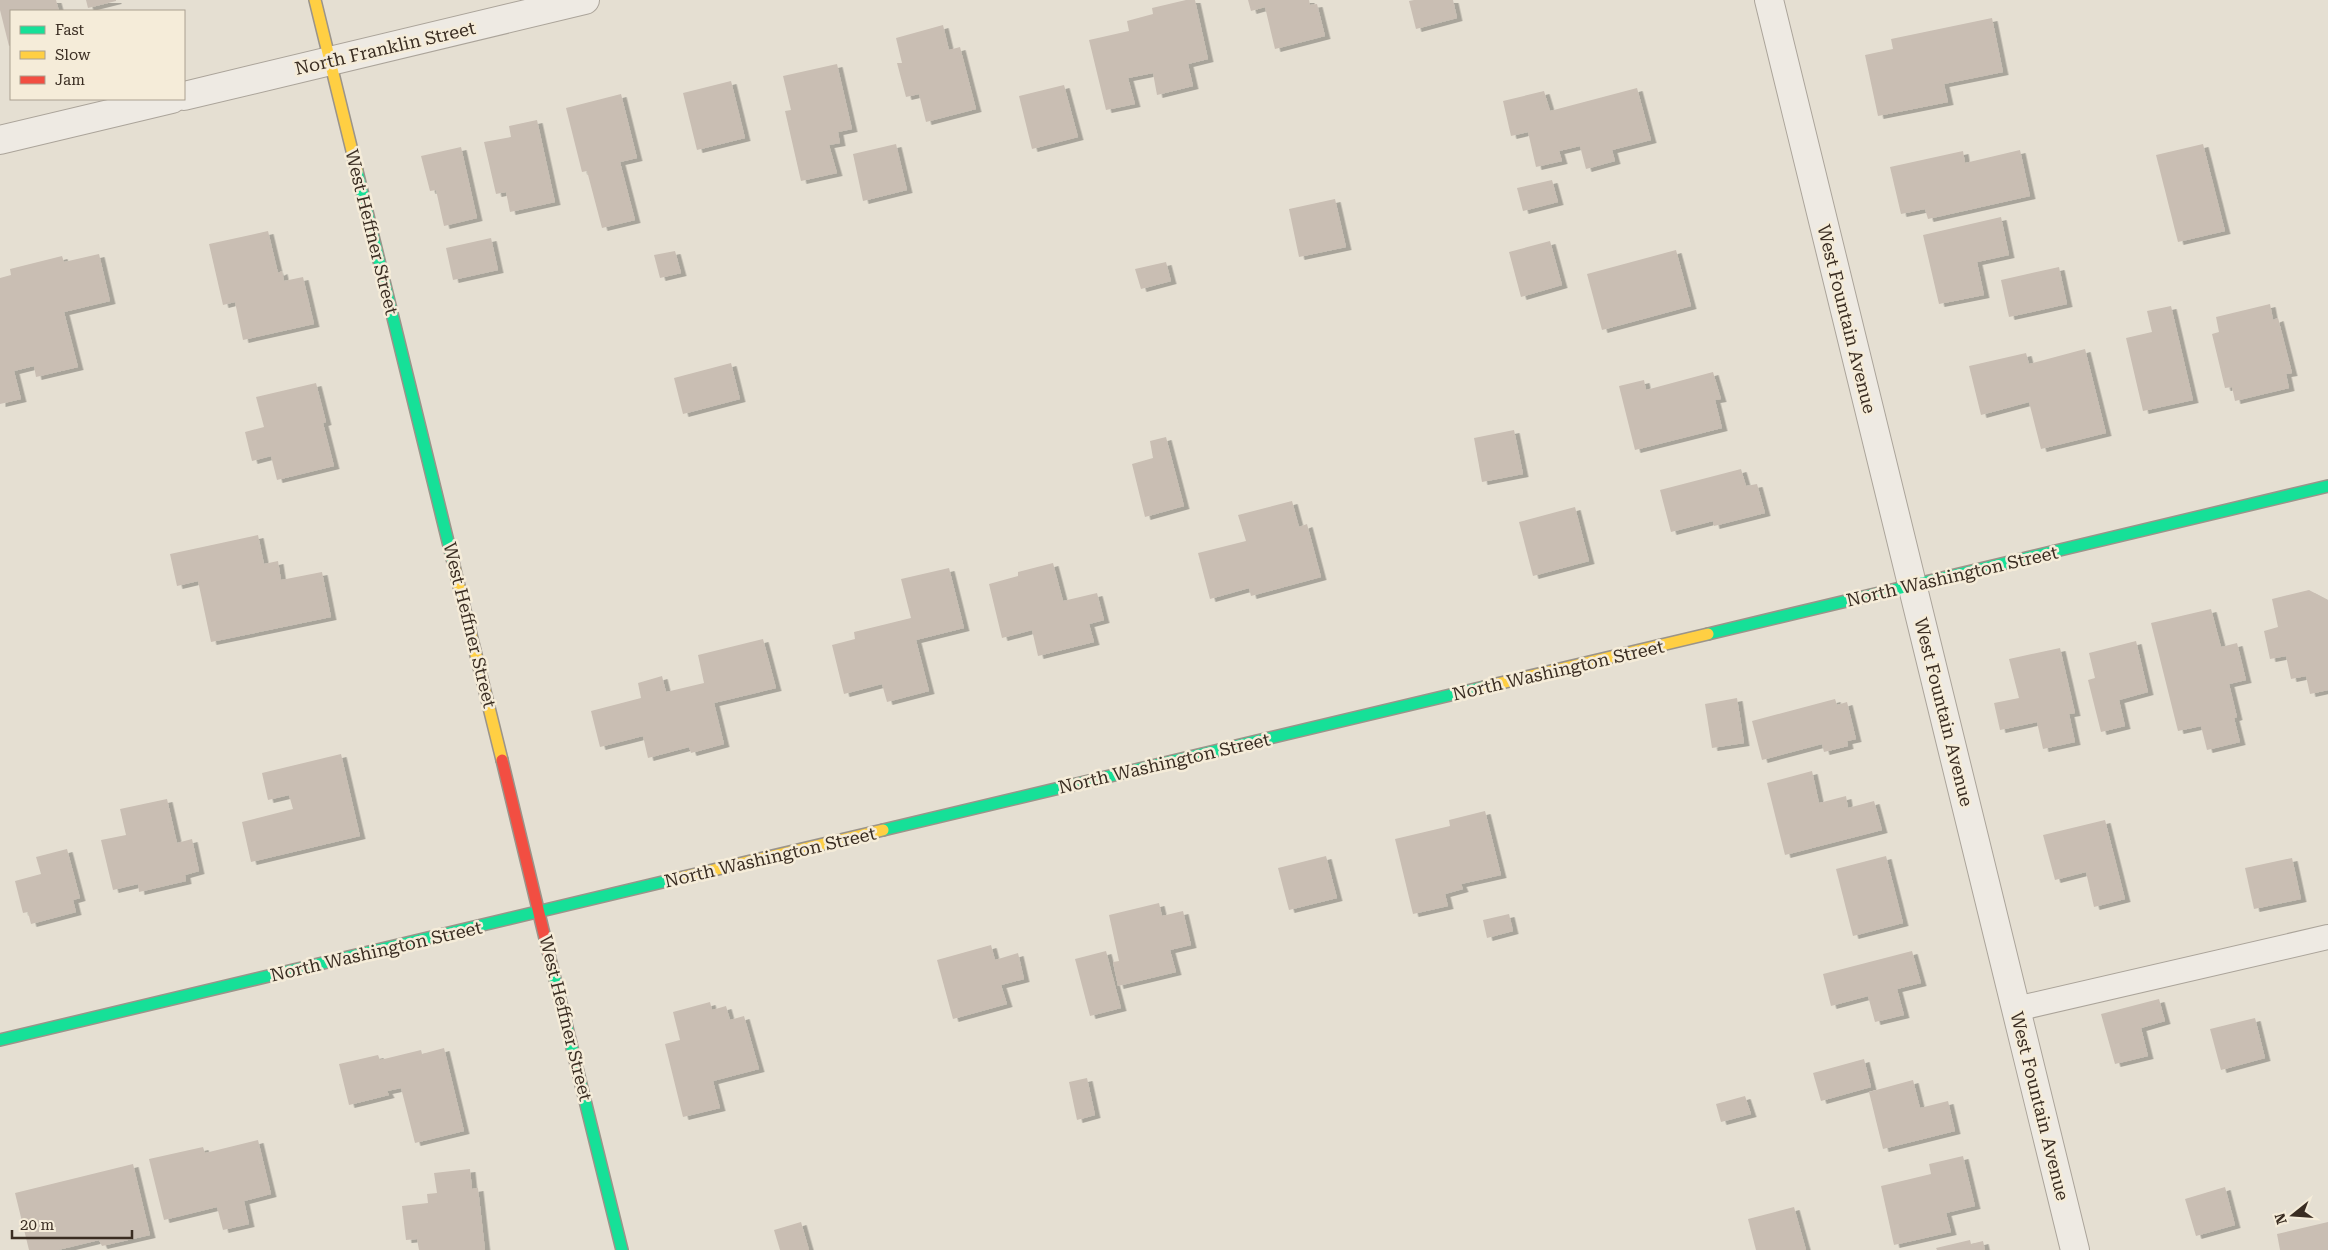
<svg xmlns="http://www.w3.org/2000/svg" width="2328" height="1250" viewBox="0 0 2328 1250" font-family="'Roboto Serif',serif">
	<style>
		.building { fill: #c9beb3; filter: url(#shadow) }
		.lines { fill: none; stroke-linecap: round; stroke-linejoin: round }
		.lane-casing { stroke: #aba49a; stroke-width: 26 }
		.street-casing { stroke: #aba49a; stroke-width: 30 }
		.fast-casing { stroke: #9b948a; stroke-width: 14 }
		.slow-casing { stroke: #9b948a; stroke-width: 14 }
		.jam-casing { stroke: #9b948a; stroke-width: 14 }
		.lane { stroke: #eeeae3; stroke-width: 24 }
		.street { stroke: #eeeae3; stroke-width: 28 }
		.fast { stroke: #16e098; stroke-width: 11 }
		.slow { stroke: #ffcf43; stroke-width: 11 }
		.jam { stroke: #f24e42; stroke-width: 11 }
		.labels { text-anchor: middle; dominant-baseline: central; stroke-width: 5; stroke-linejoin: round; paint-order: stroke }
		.street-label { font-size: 18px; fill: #3a2d22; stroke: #f5ecd9 }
	</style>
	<defs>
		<filter id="shadow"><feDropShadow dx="5.5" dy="3" stdDeviation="0" flood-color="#0004"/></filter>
	</defs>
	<rect width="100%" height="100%" fill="#e5dfd2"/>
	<!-- building -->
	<g class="building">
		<polygon points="0,0 56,0 59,11 11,11 11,45 9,46 0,10"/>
		<polygon points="86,0 116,0 116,1 88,8"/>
		<polygon points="1186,0 1195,0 1208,59 1188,64 1193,86 1157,95 1153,73 1128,78 1135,104 1106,110 1089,40 1129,31 1127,21 1153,14 1152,8"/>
		<polygon points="1248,0 1309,0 1310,5 1317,4 1325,36 1275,49 1265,7 1251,11"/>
		<polygon points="1414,0 1453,0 1457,18 1416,29 1409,1"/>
		<polygon points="1992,18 2003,72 1944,84 1948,102 1878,116 1865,55 1893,49 1891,39"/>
		<polygon points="943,25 949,50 960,47 976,109 926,122 919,94 906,97 897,63 902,63 896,38"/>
		<polygon points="837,64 852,129 838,132 840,143 829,145 837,173 801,181 785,111 791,110 783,76"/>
		<polygon points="731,81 745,138 697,150 683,93"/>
		<polygon points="1064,85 1078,137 1032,149 1019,96"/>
		<polygon points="1637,88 1651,140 1612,150 1615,161 1586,169 1580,146 1559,151 1562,161 1536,167 1528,132 1511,136 1503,101 1544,91 1550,111"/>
		<polygon points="621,94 637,158 620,162 635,220 602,228 587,171 582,172 566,108"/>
		<polygon points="537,120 555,202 510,212 506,192 496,194 484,142 511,137 509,126"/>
		<polygon points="896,144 907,190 863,201 853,154"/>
		<polygon points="2203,144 2225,231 2178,242 2156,155"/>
		<polygon points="461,147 477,218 444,226 436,190 430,191 421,156"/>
		<polygon points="2020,150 2030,196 1928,219 1925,209 1901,214 1890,167 1963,151 1965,163"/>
		<polygon points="1552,180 1558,202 1523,211 1517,188"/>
		<polygon points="1335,199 1346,247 1299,257 1289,209"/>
		<polygon points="2001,217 2009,255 1977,262 1984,295 1939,304 1923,235"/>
		<polygon points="268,231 278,273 282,271 284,281 303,277 314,324 243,340 235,302 223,305 209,244"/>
		<polygon points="491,238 498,270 453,280 446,248"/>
		<polygon points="1550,241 1562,285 1521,297 1509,252"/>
		<polygon points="1676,250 1691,306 1602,330 1587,274"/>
		<polygon points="675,251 681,273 660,278 654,255"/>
		<polygon points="99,254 110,301 64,312 78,367 36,377 34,366 14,371 21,399 0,404 0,278 11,275 10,269 62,256 64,262"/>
		<polygon points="1166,262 1171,281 1141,289 1135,269"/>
		<polygon points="2059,267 2067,304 2009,317 2001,280"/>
		<polygon points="2270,304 2273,320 2278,318 2292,373 2286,374 2289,388 2235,401 2232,387 2225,388 2212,334 2219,332 2216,317"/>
		<polygon points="2171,306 2193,400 2143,411 2126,338 2152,332 2147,311"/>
		<polygon points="2085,349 2106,433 2041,449 2029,402 1981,415 1969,366 2026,353 2029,364"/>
		<polygon points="731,363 740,399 683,414 674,378"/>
		<polygon points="1713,372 1721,399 1715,400 1722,428 1635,450 1619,386 1644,380 1646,390"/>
		<polygon points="316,383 326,422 323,423 334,466 277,480 271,456 252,461 245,432 264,427 256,397"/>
		<polygon points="1514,430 1523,474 1482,482 1474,438"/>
		<polygon points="1166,437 1184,506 1145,517 1132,464 1153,458 1150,441"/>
		<polygon points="1741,469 1746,486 1757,484 1765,513 1714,526 1713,521 1671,532 1660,490"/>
		<polygon points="1292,501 1299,527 1307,524 1321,577 1251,596 1249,588 1210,599 1198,553 1246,541 1238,515"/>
		<polygon points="1575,507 1589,561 1533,576 1519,522"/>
		<polygon points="258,535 264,564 278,561 281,580 322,572 331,617 211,642 198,581 177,586 170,554"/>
		<polygon points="1053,563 1063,601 1097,593 1104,620 1089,624 1094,642 1038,656 1032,630 1002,638 989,584 1018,576 1018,572"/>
		<polygon points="949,568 964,628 916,640 929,691 887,702 882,684 844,694 832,645 855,639 854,632 911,618 901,579"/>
		<polygon points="2309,590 2328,600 2328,690 2310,694 2306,676 2291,679 2286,656 2270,659 2264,631 2278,627 2272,599"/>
		<polygon points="2211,609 2221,647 2237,643 2246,680 2229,684 2237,717 2234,718 2240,742 2207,750 2201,726 2178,731 2151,623"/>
		<polygon points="763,639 776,688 714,703 724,744 691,753 689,747 648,758 643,736 600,747 591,711 641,698 638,683 662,676 666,692 704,683 698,655"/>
		<polygon points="2136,641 2148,692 2119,700 2125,726 2101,732 2088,680 2095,678 2089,653"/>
		<polygon points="2060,648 2075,713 2069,714 2075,742 2043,749 2037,722 2000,730 1994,703 2019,698 2009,659"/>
		<polygon points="1737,698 1744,743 1712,748 1705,704"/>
		<polygon points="1835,699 1837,705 1847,702 1856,739 1847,741 1848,746 1824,752 1822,744 1762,760 1752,721"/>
		<polygon points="341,754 360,836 251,862 242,822 293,809 289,795 268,800 262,773"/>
		<polygon points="1812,771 1819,803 1846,796 1848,808 1874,801 1882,830 1785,855 1767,783"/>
		<polygon points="167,799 177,843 192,839 199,871 185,875 186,881 139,892 138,884 113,890 101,840 126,835 120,809"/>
		<polygon points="1485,811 1501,875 1461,884 1463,889 1445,894 1448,906 1413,914 1395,839 1450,826 1449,820"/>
		<polygon points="2105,820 2125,899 2094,907 2086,872 2055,880 2043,835"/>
		<polygon points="67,849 80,898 73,900 76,912 31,924 28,912 23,913 15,881 41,874 36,857"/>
		<polygon points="1326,856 1337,898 1289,910 1278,868"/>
		<polygon points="1886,856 1903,923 1853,936 1836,869"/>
		<polygon points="2292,858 2301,899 2254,909 2245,868"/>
		<polygon points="1159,903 1162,916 1183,911 1191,945 1170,950 1176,972 1118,986 1113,962 1119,961 1109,915"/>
		<polygon points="1509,914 1513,931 1487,938 1483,920"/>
		<polygon points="991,945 995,960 1018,953 1024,979 1001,985 1007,1004 953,1019 937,960"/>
		<polygon points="1106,951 1121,1008 1090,1016 1075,959"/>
		<polygon points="1912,951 1921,983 1897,989 1904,1015 1875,1022 1868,996 1831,1006 1823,974"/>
		<polygon points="2159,999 2165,1021 2141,1028 2148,1056 2115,1064 2101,1014"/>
		<polygon points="710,1002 712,1010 726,1006 730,1020 744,1016 759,1069 713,1081 720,1108 683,1117 665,1044 680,1040 673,1012"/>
		<polygon points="2255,1018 2265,1058 2221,1070 2210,1029"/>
		<polygon points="444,1048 464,1131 415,1143 401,1088 387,1091 389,1095 349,1105 339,1064 378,1055 380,1060 421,1050 422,1054"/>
		<polygon points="1864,1059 1871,1087 1821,1101 1813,1073"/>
		<polygon points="1087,1078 1095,1115 1077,1120 1069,1082"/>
		<polygon points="1913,1080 1920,1108 1948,1101 1955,1131 1883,1149 1869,1092"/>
		<polygon points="1745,1096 1751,1114 1721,1122 1716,1104"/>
		<polygon points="258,1140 271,1194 244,1201 249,1224 223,1230 217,1207 164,1220 149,1159 203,1147 205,1153"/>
		<polygon points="1963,1156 1975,1206 1946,1213 1951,1232 1894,1245 1881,1186 1931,1174 1929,1164"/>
		<polygon points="133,1164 150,1235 102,1246 99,1240 58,1250 29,1250 15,1193"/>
		<polygon points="470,1169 472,1189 478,1188 485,1250 419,1250 417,1239 406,1240 402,1206 428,1203 427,1194 437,1193 434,1173"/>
		<polygon points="2225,1187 2235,1225 2196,1236 2185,1199"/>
		<polygon points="1794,1207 1806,1250 1756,1250 1748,1219"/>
		<polygon points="801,1222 809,1250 780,1250 774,1230"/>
		<polygon points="2328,1222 2328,1250 2280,1250 2277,1234"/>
		<polygon points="1970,1240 1971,1244 1983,1241 1985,1250 1937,1250 1936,1248"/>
	</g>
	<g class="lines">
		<!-- lane casing -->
		<g class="lane-casing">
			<polyline id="lane" points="2016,1009 2328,937"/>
		</g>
		<!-- street casing -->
		<g class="street-casing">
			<g id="street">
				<polyline points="1769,0 2075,1250"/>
				<polyline points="184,96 585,0"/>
				<polyline points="0,140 172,99"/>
			</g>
		</g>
		<!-- fast casing -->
		<g class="fast-casing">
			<g id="fast">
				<polyline points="357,171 454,566"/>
				<polyline points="1708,634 2328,486"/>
				<polyline points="883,830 1484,687"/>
				<polyline points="551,963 622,1250"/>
				<polyline points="0,1040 671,880"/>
			</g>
		</g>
		<!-- slow casing -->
		<g class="slow-casing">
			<g id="slow">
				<polyline points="315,0 357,171"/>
				<polyline points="454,566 502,760"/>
				<polyline points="1484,687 1708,634"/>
				<polyline points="671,880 883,830"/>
			</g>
		</g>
		<!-- jam casing -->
		<g class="jam-casing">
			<polyline id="jam" points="502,760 551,963"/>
		</g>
		<!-- lane -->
		<use href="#lane" class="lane"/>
		<!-- street -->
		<use href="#street" class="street"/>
		<!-- fast -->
		<use href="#fast" class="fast"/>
		<!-- slow -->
		<use href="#slow" class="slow"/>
		<!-- jam -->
		<use href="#jam" class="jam"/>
	</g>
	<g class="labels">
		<!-- street labels -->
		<g class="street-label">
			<text transform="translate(385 48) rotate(-13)">North Franklin Street</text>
			<text transform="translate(372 232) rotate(76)">West Heffner Street</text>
			<text transform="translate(1847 319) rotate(76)">West Fountain Avenue</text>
			<text transform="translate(1952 576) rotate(-13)">North Washington Street</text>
			<text transform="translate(470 625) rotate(76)">West Heffner Street</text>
			<text transform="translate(1558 670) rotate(-13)">North Washington Street</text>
			<text transform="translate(1944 712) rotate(76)">West Fountain Avenue</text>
			<text transform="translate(1164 763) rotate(-13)">North Washington Street</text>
			<text transform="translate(770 857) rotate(-13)">North Washington Street</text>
			<text transform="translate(376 951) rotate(-13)">North Washington Street</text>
			<text transform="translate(566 1018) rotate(76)">West Heffner Street</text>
			<text transform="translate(2040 1106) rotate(76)">West Fountain Avenue</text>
		</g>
	</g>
	<!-- legend -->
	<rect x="10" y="10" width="175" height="90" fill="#f5ecd9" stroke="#aaa090"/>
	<rect x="20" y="26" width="25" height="8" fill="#16e098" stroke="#aaa090"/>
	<text x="55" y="35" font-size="15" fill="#3a2d22">Fast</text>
	<rect x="20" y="51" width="25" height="8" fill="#ffcf43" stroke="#aaa090"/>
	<text x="55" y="60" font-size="15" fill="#3a2d22">Slow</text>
	<rect x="20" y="76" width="25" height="8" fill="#f24e42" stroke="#aaa090"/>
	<text x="55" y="85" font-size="15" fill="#3a2d22">Jam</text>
	<!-- north arrow -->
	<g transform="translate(2293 1215) rotate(253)" stroke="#f5ecd9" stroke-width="4" paint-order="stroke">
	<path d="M0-4L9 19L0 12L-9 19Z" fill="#3a2d22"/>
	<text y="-8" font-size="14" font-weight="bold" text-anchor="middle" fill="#3a2d22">N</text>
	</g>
	<!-- scale -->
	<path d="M12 1230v8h120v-8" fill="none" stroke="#3a2d22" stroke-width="2.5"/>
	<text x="20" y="1230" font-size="15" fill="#3a2d22" stroke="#f5ecd9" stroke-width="4" paint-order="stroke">20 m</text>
</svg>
